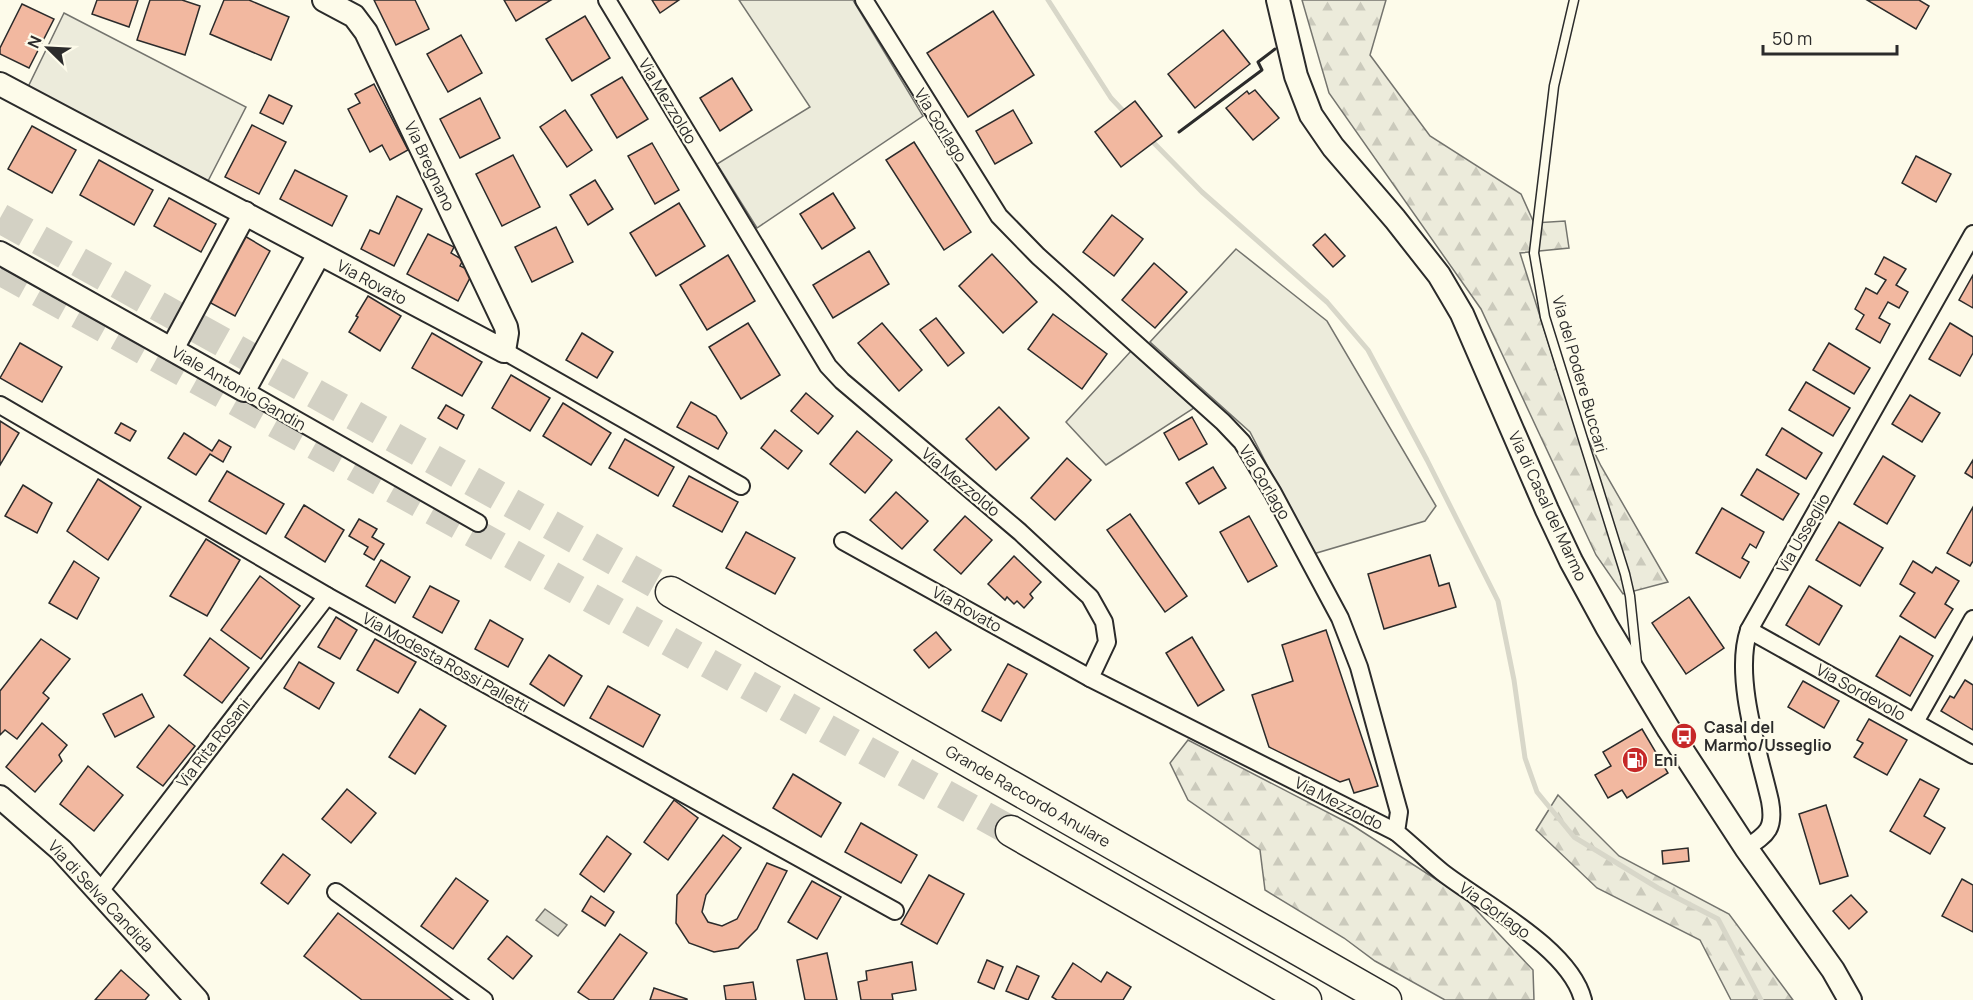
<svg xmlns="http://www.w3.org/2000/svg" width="1973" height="1000" viewBox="0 0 1973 1000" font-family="Manrope,sans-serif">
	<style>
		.grass { fill: #ecebdb; stroke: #74746e; stroke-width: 1.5 }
		.forest { fill: url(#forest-firs); stroke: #74746e; stroke-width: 1.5 }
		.water { fill: #d8d7c9; stroke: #74746e; stroke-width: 1.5 }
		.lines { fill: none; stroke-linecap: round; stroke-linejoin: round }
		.stream { stroke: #d8d7c9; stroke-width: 5 }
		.building { fill: #f2b8a0; stroke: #2b2b2b; stroke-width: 1.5 }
		.highway-tunnel { stroke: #d3d1c4; stroke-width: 30; stroke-dasharray: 30 15; stroke-linecap: butt }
		.lane-casing { stroke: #2b2b2b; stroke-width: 11 }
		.street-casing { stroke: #2b2b2b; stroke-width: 20 }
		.secondary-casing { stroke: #2b2b2b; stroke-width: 26 }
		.highway-casing { stroke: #2b2b2b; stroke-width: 33 }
		.lane { stroke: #fdfbea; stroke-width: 8 }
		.street { stroke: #fdfbea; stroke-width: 16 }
		.secondary { stroke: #fdfbea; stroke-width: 22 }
		.highway { stroke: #fdfbea; stroke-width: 30 }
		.wall { stroke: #2b2b2b; stroke-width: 3 }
		.labels { text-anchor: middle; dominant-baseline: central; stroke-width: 4.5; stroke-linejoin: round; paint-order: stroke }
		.street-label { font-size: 16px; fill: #2b2b2b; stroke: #fdfbea }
		.poi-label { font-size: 16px; font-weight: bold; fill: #2b2b2b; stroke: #fdfbea; text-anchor: start }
	</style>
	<defs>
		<pattern id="forest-firs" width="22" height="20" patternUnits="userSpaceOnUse" patternTransform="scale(1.5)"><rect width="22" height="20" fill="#ecebdb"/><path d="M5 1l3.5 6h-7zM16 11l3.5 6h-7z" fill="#cbcabc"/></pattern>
	</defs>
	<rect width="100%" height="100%" fill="#fdfbea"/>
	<!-- grass -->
	<g class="grass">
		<polygon points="739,0 853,0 923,116 757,228 717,164 810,107"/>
		<polygon points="64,13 246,107 208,181 28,87"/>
		<polygon points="1236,249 1327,321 1436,506 1425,521 1313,554 1250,432 1150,342"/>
		<polygon points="1131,351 1194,408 1106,465 1066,422"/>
	</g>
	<!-- forest -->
	<g class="forest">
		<polygon points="1302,0 1386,0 1370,55 1430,136 1521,194 1534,223 1565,221 1569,248 1520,253 1562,386 1601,466 1668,582 1623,594 1596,555 1481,309 1329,93"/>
		<polygon points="1188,740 1352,825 1465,898 1533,970 1534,1000 1445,1000 1375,961 1344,938 1265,890 1260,850 1188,800 1170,763"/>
		<polygon points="1558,795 1619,856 1729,914 1793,1000 1731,1000 1700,940 1597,888 1536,830"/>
	</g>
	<!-- water -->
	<polygon class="water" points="545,909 567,925 558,936 536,920"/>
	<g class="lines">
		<!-- stream -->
		<g class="stream">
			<polyline points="1048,0 1111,98 1127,115"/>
			<polyline points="1150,139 1202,192 1327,302 1368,350 1427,460 1498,601 1514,680 1525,758 1537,792 1574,837 1658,888 1718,919 1761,1000"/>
		</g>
	</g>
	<!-- building -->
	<g class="building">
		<polygon points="97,0 138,0 129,27 92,14"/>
		<polygon points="150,0 182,0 200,6 185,55 137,40"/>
		<polygon points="224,0 249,0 289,17 271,60 210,34"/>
		<polygon points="374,0 415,0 429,29 396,45"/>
		<polygon points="504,0 551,0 516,21"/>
		<polygon points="652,0 679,0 660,13"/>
		<polygon points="1867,0 1919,0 1929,6 1916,29"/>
		<polygon points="22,4 54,19 29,68 0,54 0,48"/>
		<polygon points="993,11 1034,75 968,117 927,53"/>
		<polygon points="585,16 610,58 572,81 546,39"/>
		<polygon points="1223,30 1250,64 1195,108 1168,74"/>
		<polygon points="461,35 482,73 448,92 427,54"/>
		<polygon points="622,77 648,119 617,138 591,95"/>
		<polygon points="732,78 752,110 720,131 700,98"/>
		<polygon points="374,84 408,150 390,160 382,145 370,152 348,109 360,103 355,94"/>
		<polygon points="1255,90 1279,118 1253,140 1226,108 1247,91 1249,94"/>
		<polygon points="269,95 292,106 283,124 260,113"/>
		<polygon points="480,98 500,138 460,158 440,119"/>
		<polygon points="1135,101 1162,136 1121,167 1095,132"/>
		<polygon points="565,110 592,150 567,167 540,127"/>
		<polygon points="1013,110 1032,143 995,164 976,131"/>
		<polygon points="252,125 286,142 259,194 225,177"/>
		<polygon points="32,126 76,150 52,193 8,169"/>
		<polygon points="914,142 971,232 944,250 886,160"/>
		<polygon points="652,143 679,190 655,204 628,156"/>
		<polygon points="513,155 540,207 502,226 476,174"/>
		<polygon points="1916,156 1951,174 1936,202 1902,183"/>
		<polygon points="99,160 153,190 134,225 80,195"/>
		<polygon points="295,170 347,196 332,226 280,199"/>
		<polygon points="595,180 613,209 588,225 570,195"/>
		<polygon points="833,193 855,228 822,249 800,214"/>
		<polygon points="397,196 422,209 394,266 361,249 370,230 379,234"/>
		<polygon points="169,198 216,224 201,252 154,226"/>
		<polygon points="679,203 705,246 656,276 630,233"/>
		<polygon points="1112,215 1143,239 1114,276 1083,252"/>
		<polygon points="556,227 573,262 532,282 515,247"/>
		<polygon points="428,234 454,247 451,253 463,260 460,266 473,272 458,301 407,274"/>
		<polygon points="1325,234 1345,256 1333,267 1313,245"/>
		<polygon points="243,235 270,251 235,316 207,301"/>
		<polygon points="869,251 889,284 833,318 813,285"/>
		<polygon points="992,254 1037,302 1003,333 959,286"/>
		<polygon points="728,255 755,301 707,330 680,285"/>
		<polygon points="1884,257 1906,269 1896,285 1908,292 1899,308 1888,302 1879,318 1890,324 1880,343 1856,329 1864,315 1855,309 1866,288 1877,294 1886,280 1875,274"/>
		<polygon points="1154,263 1187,292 1155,328 1122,300"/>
		<polygon points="1973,275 1973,308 1959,300"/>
		<polygon points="368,296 401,316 380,351 349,332 358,317 356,316"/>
		<polygon points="1053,314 1107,354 1082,389 1028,349"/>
		<polygon points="936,318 964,353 948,366 920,330"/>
		<polygon points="748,323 780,375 741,399 709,347"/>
		<polygon points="882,323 922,370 899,391 858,343"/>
		<polygon points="1950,323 1973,337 1973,353 1960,376 1929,359"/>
		<polygon points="432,333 482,362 462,396 412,368"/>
		<polygon points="582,333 613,352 597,378 566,360"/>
		<polygon points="20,343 62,367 42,402 0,378"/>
		<polygon points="1829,343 1870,368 1854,394 1813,370"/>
		<polygon points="511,375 550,398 530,431 492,408"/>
		<polygon points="1806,382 1850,408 1833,436 1789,410"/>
		<polygon points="806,393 833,416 818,434 791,411"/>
		<polygon points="1910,395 1940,413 1922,442 1892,424"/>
		<polygon points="691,402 716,416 727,433 718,449 677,427"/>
		<polygon points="563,403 611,433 591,465 543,436"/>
		<polygon points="446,405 464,415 457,429 438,418"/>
		<polygon points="999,407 1029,438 996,470 966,439"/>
		<polygon points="1192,417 1207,444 1179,460 1164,433"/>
		<polygon points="0,421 19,433 0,465"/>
		<polygon points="121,423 136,431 130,441 115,433"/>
		<polygon points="1782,428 1822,453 1806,479 1766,455"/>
		<polygon points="775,430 802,451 788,469 761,448"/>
		<polygon points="857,431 892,460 865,493 830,464"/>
		<polygon points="184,433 212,451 219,440 231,447 223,462 210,454 196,475 168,458"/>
		<polygon points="625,439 674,467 658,496 609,468"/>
		<polygon points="1883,456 1915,476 1887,524 1854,504"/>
		<polygon points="1067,458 1091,480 1055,520 1031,498"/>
		<polygon points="1973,460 1973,478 1965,473"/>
		<polygon points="1213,467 1226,488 1199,504 1186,483"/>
		<polygon points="1757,469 1799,494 1783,520 1741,495"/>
		<polygon points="227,471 284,504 266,534 209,501"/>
		<polygon points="689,476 738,502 722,532 673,506"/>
		<polygon points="98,479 141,507 108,560 67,531"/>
		<polygon points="23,485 52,503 37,533 5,516"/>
		<polygon points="896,492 928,521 902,549 870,520"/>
		<polygon points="304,505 344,530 325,562 285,537"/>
		<polygon points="1973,507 1973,561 1970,566 1947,553"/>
		<polygon points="1722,508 1764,532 1756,548 1750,544 1742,558 1749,562 1740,578 1696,553"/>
		<polygon points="1130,514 1187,596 1165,612 1107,530"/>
		<polygon points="965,516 992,540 961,574 934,550"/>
		<polygon points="1249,516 1277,566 1248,582 1220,532"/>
		<polygon points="359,519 377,529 372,537 384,544 374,560 364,554 368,547 349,536"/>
		<polygon points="1839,522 1883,548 1860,586 1816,560"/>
		<polygon points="746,532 795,558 775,594 726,568"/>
		<polygon points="206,539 240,560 207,616 170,596"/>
		<polygon points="1430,555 1439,586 1449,583 1456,607 1384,629 1368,574"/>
		<polygon points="1014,556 1041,582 1030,594 1033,598 1024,608 1017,601 1014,604 1007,597 1005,600 988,584"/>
		<polygon points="381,560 410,577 395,603 366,586"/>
		<polygon points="74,561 99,578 77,619 49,603"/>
		<polygon points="1913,561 1932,573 1936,567 1959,581 1945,604 1953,609 1935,638 1900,616 1915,593 1900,584"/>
		<polygon points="260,576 300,606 261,659 221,630"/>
		<polygon points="430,586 459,601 442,633 413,617"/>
		<polygon points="1809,586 1842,606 1819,645 1786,625"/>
		<polygon points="1689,597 1724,648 1686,674 1652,623"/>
		<polygon points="336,617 357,630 340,659 318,647"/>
		<polygon points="490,620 523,639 508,667 475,649"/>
		<polygon points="1326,630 1378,786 1354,793 1349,779 1340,782 1269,747 1252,695 1293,681 1282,645"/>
		<polygon points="936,632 951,650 929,668 914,650"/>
		<polygon points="1900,636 1933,656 1910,696 1876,676"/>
		<polygon points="1192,637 1224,690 1198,706 1166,653"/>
		<polygon points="210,638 249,668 222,703 184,675"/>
		<polygon points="41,639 70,659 43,693 49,698 17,739 5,730 0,735 0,691"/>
		<polygon points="375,639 416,662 398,693 357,670"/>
		<polygon points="549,655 582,676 564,706 530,684"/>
		<polygon points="299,662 334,683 319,709 284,688"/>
		<polygon points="1008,664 1027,674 1001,721 982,711"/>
		<polygon points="1965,680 1973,685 1973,730 1941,711 1950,696 1954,698"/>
		<polygon points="1803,681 1839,701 1824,728 1788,707"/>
		<polygon points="608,686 660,715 643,747 590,718"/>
		<polygon points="142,694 154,717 115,737 103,714"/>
		<polygon points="420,709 446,726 415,774 389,757"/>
		<polygon points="1869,719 1907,740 1887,775 1854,757 1863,743 1857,740"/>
		<polygon points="42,723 67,745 59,755 62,761 35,792 6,767"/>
		<polygon points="169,725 195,746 163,786 137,767"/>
		<polygon points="1642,729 1668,773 1627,798 1622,790 1608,798 1595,775 1611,766 1603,752"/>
		<polygon points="88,766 123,795 94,831 60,804"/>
		<polygon points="793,774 841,803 821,837 773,808"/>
		<polygon points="1920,779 1939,789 1924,816 1945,828 1930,854 1890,831"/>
		<polygon points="347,789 376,813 351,843 322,819"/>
		<polygon points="674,800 698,818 668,860 644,842"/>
		<polygon points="1826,805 1848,876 1820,884 1799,814"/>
		<polygon points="861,823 917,855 901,883 845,852"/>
		<polygon points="723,835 741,848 706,895 702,912 708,922 722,926 737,919 767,863 787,871 757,929 738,948 714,952 689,943 676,923 677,895"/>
		<polygon points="607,836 631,854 604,892 580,874"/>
		<polygon points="1688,848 1689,861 1663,864 1662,851"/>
		<polygon points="283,854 310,875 288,904 261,883"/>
		<polygon points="929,875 964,894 937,944 901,924"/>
		<polygon points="456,878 488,901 453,949 421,926"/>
		<polygon points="1962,879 1973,885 1973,932 1942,916"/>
		<polygon points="812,881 841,897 817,939 788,922"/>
		<polygon points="1851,895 1867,912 1849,929 1833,911"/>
		<polygon points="591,896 614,912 605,926 582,911"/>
		<polygon points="338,913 453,1000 362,1000 304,956"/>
		<polygon points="620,934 647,953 613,1000 590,1000 578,992"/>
		<polygon points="507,936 532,956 513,979 488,959"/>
		<polygon points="827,953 837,1000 805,1000 797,960"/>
		<polygon points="987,960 1003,967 994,989 978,982"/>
		<polygon points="912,962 916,990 892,994 893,1000 861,1000 858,982 867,980 866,971"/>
		<polygon points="1073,963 1101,982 1107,972 1131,987 1123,1000 1057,1000 1052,997"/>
		<polygon points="1017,966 1039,976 1028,1000 1006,991"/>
		<polygon points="121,970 149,995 145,1000 95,1000"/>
		<polygon points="753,982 756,1000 726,1000 724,986"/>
		<polygon points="654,988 687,999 687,1000 650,1000"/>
	</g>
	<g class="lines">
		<!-- highway-tunnel -->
		<g class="highway-tunnel">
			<polyline points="0,218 671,592"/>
			<polyline points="0,270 1011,831"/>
		</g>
		<!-- lane casing -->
		<g class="lane-casing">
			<polyline id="lane" points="1574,0 1554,86 1534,253 1545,317 1625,574 1630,596 1637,663"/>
		</g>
		<!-- street casing -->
		<g class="street-casing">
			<g id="street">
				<polyline points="607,0 828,366 842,381 1020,532 1090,597 1104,622 1107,642 1090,678 1396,832"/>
				<path d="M864,0L999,216L1038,256L1223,422L1242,442L1273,493L1340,618L1359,667L1399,812L1396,832C1412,845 1426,859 1442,872C1483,904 1570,948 1583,1000"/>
				<polyline points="504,351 741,486"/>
				<polyline points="244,390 478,523"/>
				<polyline points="0,405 327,596 895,911"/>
				<polyline points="843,541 1090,678"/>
				<polyline points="1749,630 1973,755"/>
				<polyline points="1915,722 1973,619"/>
				<path d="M1746,848C1768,834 1775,828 1770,801C1759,753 1733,677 1749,630L1973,234"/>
				<polyline points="100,891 327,596"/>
				<polyline points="336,892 484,1000"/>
			</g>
		</g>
		<!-- secondary casing -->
		<g class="secondary-casing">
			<g id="secondary">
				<polyline points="1278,0 1296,76 1311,115 1333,147 1395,219 1439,275 1462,314 1547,510 1571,561 1607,627 1669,730 1746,848 1833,970 1850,1000"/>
				<polyline points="0,84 504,351 507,333 506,327 366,32 354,16 324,0"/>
				<polyline points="0,253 244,390 319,254"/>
				<polyline points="172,349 245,213"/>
				<polyline points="0,797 61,850 197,1000"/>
			</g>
		</g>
		<!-- highway casing -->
		<g class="highway-casing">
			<g id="highway">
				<polyline points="671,592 1386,1000"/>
				<polyline points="1011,831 1306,1000"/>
			</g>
		</g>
		<!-- lane -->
		<use href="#lane" class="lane"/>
		<!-- street -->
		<use href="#street" class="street"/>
		<!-- secondary -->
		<use href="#secondary" class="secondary"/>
		<!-- highway -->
		<use href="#highway" class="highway"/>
		<!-- wall -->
		<polyline class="wall" points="1179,132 1262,70 1258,62 1275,49"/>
	</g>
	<!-- icons -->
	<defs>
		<g id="bus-disc" transform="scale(1.35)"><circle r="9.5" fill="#c62828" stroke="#fdfbea"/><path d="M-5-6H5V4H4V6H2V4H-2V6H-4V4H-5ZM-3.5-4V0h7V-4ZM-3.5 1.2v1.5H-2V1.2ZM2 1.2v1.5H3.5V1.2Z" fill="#fff"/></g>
		<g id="fuel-disc" transform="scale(1.35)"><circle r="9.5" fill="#c62828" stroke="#fdfbea"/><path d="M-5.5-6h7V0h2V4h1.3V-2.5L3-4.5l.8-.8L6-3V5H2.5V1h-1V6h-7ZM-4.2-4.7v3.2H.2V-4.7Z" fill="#fff"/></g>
	</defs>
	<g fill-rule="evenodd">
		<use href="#bus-disc" x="1684" y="736"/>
		<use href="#fuel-disc" x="1635" y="760"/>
	</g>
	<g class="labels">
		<!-- street labels -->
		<g class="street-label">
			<text transform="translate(668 101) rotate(59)">Via Mezzoldo</text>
			<text transform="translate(941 125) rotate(58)">Via Gorlago</text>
			<text transform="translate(430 166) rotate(65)">Via Bregnano</text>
			<text transform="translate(372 282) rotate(28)">Via Rovato</text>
			<text transform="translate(1580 374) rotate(74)">Via del Podere Buccari</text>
			<text transform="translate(239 388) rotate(30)">Viale Antonio Gandin</text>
			<text transform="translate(961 482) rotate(40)">Via Mezzoldo</text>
			<text transform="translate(1265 482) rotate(59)">Via Gorlago</text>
			<text transform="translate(1548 506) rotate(65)">Via di Casal del Marmo</text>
			<text transform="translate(1803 533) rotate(-60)">Via Usseglio</text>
			<text transform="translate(967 609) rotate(29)">Via Rovato</text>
			<text transform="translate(446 662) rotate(29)">Via Modesta Rossi Palletti</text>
			<text transform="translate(1861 692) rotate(29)">Via Sordevolo</text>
			<text transform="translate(213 743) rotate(-52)">Via Rita Rosani</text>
			<text transform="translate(1028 796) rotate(30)">Grande Raccordo Anulare</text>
			<text transform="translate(1339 803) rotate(27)">Via Mezzoldo</text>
			<text transform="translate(101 896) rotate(47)">Via di Selva Candida</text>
			<text transform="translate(1495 910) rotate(36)">Via Gorlago</text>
		</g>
		<!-- poi labels -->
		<g class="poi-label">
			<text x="1704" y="727">Casal del<tspan x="1704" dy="18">Marmo/Usseglio</tspan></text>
			<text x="1654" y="760">Eni</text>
		</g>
	</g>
	<!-- north arrow -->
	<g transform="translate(48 48) rotate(294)" stroke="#fdfbea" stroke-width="4.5" paint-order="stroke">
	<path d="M0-4.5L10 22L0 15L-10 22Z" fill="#2b2b2b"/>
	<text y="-9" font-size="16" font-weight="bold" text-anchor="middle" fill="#2b2b2b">N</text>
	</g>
	<!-- scale -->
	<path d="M1763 45v9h134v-9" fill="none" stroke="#2b2b2b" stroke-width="3"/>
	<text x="1772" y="45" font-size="18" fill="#2b2b2b" stroke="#fdfbea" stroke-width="4.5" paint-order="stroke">50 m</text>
</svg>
